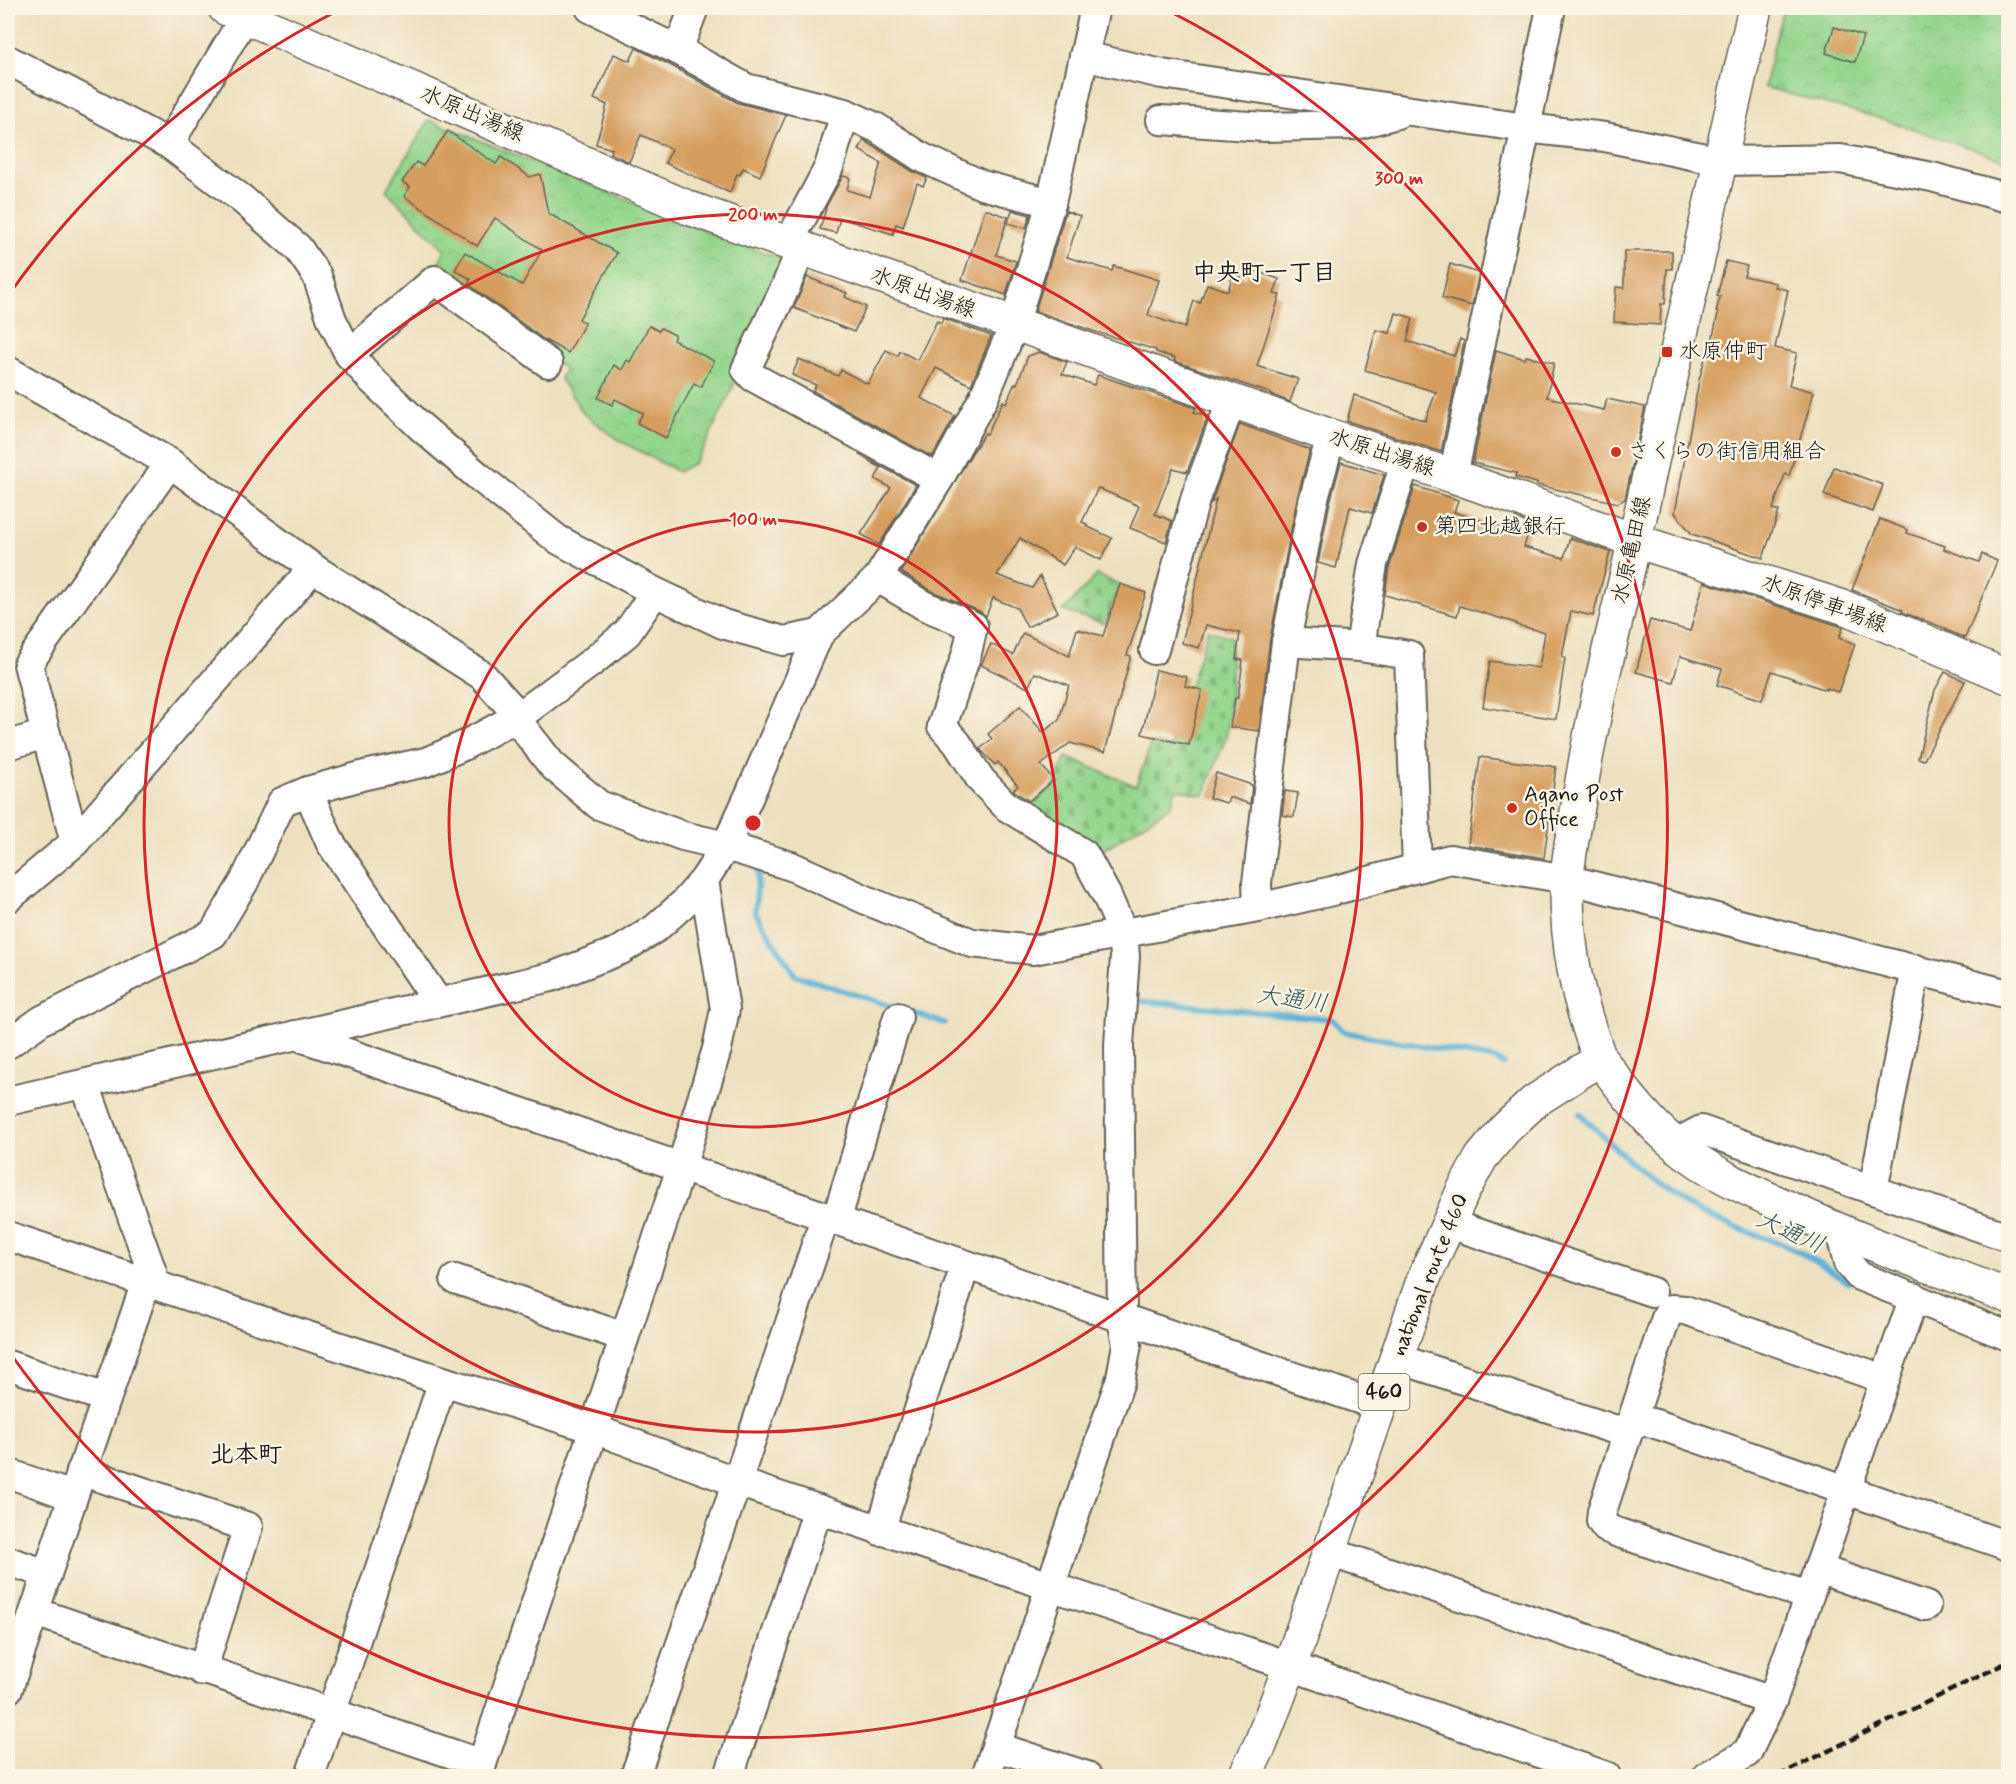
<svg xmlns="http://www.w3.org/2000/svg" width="2016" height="1784" viewBox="0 0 2016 1784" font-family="Mynerve,'Klee One',sans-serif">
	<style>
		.cemetery { fill: url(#cemetery-stones); stroke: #587954; stroke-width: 1.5 }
		.park { fill: url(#park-crowns); stroke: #587954; stroke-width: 1.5 }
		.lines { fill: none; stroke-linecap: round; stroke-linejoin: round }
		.stream { stroke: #5bb1d7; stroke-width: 6 }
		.building { fill: #d59e5e }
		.minor-casing { stroke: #656155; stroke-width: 32 }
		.major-casing { stroke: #656155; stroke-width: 36 }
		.highway-casing { stroke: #656155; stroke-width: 36 }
		.minor { stroke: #fff; stroke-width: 28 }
		.major { stroke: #fff; stroke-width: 33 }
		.highway { stroke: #fff; stroke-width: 33 }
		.rail { stroke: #1c1c1c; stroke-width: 4.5; stroke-dasharray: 9 4.5; stroke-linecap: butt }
		.ring { fill: none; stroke: #d62828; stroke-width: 3 }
		.poi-dot { fill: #c8321e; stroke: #fcf5e5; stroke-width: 2 }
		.labels { text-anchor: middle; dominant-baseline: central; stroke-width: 5; stroke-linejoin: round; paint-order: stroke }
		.shield { fill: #fcf5e5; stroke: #5f5d58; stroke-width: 1.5 }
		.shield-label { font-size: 21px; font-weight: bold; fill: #1c1c1c }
		.street-label { font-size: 22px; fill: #1c1c1c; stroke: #fcf5e5 }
		.poi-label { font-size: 22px; fill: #1c1c1c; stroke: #fcf5e5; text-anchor: start }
		.neighbourhood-label { font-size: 24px; font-weight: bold; fill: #1c1c1c; stroke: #fcf5e5 }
		.water-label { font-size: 24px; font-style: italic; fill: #355867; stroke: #fcf5e5 }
		.centre { fill: #d62828; stroke: #fcf5e5; stroke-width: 3 }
		.ring-label { font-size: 18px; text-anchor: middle; font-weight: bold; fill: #d62828; stroke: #fcf5e5; stroke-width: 5; stroke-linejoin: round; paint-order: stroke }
	</style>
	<defs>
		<pattern id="cemetery-stones" width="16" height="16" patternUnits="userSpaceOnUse" patternTransform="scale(1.5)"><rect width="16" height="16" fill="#94d68d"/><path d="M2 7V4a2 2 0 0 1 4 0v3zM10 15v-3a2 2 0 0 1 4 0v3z" fill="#7fb779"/></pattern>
		<pattern id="park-crowns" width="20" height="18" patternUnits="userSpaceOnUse" patternTransform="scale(1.5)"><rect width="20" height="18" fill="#94d68d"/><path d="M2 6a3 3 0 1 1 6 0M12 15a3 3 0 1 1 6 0" fill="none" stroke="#7fb779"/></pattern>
	</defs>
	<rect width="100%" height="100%" fill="#fcf5e5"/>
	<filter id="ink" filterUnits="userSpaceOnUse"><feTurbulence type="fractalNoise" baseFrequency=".0167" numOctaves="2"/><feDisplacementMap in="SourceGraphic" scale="12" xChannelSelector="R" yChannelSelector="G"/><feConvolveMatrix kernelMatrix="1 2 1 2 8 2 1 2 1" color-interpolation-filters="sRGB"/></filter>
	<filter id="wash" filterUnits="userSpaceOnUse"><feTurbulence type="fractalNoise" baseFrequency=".008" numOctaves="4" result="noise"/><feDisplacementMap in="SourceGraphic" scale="24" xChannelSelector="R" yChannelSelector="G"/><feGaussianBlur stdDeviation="1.35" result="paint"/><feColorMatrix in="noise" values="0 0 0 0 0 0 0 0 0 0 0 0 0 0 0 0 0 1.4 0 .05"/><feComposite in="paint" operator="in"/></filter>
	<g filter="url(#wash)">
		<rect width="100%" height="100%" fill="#ede0bf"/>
		<!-- cemetery -->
		<g class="cemetery">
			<polygon points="1097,575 1119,584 1105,624 1063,611"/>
			<polygon points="1208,630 1231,637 1231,701 1226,737 1204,795 1176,789 1171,806 1097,854 1027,808 1054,786 1066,757 1136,786 1151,743 1170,748"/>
		</g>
		<!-- park -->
		<g class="park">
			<polygon points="1783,8 2008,8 2008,161 1886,120 1764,87"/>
			<polygon points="429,120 715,235 788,261 784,280 704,448 694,463 678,472 619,440 584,414 560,379 565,369 433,273 445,250 386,190"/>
		</g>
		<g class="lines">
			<!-- stream -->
			<g class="stream">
				<polyline points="759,864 755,912 795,975 944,1023"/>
				<polyline points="1141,1001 1332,1019 1344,1032 1495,1059 1503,1064"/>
				<path d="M1580,1114C1614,1146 1650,1185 1692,1208C1723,1225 1756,1234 1789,1247C1810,1256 1829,1270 1848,1282"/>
			</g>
		</g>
		<g id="blocks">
			<!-- building -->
			<g class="building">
				<polygon points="1834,27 1863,36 1855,62 1826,53"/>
				<polygon points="636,48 670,65 738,103 786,115 760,176 743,168 740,175 737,174 730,193 665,163 672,149 641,135 629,162 610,153 612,149 596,144 607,105 594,99 614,54 630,61"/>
				<polygon points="448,131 496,164 501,157 530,177 540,174 548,213 617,253 579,319 585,323 568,353 543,339 468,284 471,279 455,270 465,252 522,285 542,250 495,218 477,246 404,196 410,187 402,182 416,162 423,166"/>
				<polygon points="864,140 912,171 927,178 923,186 917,183 903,227 896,224 893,234 840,218 836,233 820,229 827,205 843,176 850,178 847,190 870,197 881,163 859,150"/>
				<polygon points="985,209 1008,217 996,255 1016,261 1006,295 962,280"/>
				<polygon points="1012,210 1030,215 1026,228 1008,223"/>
				<polygon points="1066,211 1080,216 1067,257 1112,271 1114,266 1159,280 1148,315 1185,328 1194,301 1200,303 1207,284 1228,291 1233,274 1246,278 1249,269 1279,279 1274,294 1280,295 1257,366 1298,379 1290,402 1270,394 1270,393 1174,361 1175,358 1156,352 1156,350 1093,331 1035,311"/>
				<polygon points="1624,251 1672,251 1672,269 1667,269 1665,304 1661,304 1660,325 1614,322 1616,287 1624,288"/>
				<polygon points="1726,261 1747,266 1744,276 1776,283 1775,287 1788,290 1775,348 1797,353 1789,385 1814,392 1789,476 1785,474 1773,509 1779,511 1763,558 1692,534 1675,513 1699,380 1706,355 1709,356 1718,313 1716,312 1720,297 1717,296"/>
				<polygon points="1450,264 1479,273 1472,306 1442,298"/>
				<polygon points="807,277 847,293 845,297 866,307 854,332 794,308"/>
				<polygon points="1396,313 1413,318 1407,341 1454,356 1460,339 1464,341 1441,452 1347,421 1354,395 1425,421 1436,392 1365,370 1376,330 1390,333"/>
				<polygon points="943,318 991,336 971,385 936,368 921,398 955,416 932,457 813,391 816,385 792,375 799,359 838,376 841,370 868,384 886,350 898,356 900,351 917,360 937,321 941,323"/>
				<polygon points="649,326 659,331 661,328 675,335 673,340 714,361 701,387 694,383 666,438 637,423 643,413 615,399 612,405 598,398 614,365 622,370 627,360 630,362"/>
				<polygon points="1496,350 1525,359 1526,356 1554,363 1547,397 1604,410 1607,399 1645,407 1625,499 1618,503 1537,485 1537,483 1515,477 1516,473 1473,463"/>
				<polygon points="1039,352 1067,362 1062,374 1094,385 1098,375 1196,408 1194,412 1208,416 1187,472 1173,468 1155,514 1172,521 1166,542 1130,528 1139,506 1098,488 1082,522 1087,524 1086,526 1112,538 1101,560 1075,547 1063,565 1020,538 997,575 1032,588 1040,576 1058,612 1027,627 1017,608 993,598 986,616 979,611 932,591 901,572 972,453 985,433 987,434 1003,401 1006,403 1015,383 1017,384 1028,356"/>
				<polygon points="1240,424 1310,450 1297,499 1270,639 1259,731 1230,727 1235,698 1238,698 1243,660 1236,659 1240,633 1206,625 1199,648 1182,643 1216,499 1211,503"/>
				<polygon points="858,454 916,485 879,545 861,534 891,488 875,479 881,468"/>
				<polygon points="1341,462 1384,475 1372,513 1350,507 1336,568 1318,563 1329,506"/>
				<polygon points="1834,467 1883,485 1873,512 1824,495"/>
				<polygon points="1415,486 1458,500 1454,512 1511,530 1515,518 1531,524 1524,547 1564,558 1570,538 1610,552 1593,616 1571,611 1562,657 1565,658 1556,719 1483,707 1490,661 1539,668 1545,632 1516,625 1516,623 1460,606 1457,616 1385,595 1389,568"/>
				<polygon points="1880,519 1908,530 1907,533 1945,546 1944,549 1979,562 1982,554 1997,561 1965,638 1946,630 1947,629 1902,612 1903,610 1852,590"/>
				<polygon points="1704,582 1843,627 1839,638 1855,644 1838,692 1827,688 1826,690 1772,671 1762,700 1717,685 1722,669 1680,656 1673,682 1636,672 1650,620 1690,631"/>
				<polygon points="1120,584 1146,593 1139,613 1141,614 1127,655 1131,656 1105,752 1070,743 1041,765 1054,780 1029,801 1013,790 1018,786 998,762 995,765 980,749 992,739 988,734 1020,706 1043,732 1059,720 1069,685 1035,673 1028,688 981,665 991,644 1013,655 1023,633 1069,656 1077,629 1103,636"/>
				<polygon points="1156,670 1187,677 1185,686 1202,690 1189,745 1142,734"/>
				<polygon points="1945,672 1965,681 1924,760 1918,758 1935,690"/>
				<polygon points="1480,757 1556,767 1544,858 1468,845"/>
				<polygon points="1216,773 1252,785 1250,804 1229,797 1227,803 1209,798"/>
				<polygon points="1285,791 1298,793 1294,817 1282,815"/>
			</g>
		</g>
	</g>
	<g filter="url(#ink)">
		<use href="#blocks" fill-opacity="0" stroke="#656155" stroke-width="1.5"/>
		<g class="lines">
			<!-- minor casing -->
			<g class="minor-casing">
				<g id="minor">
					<polyline points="590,8 678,50 746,88 845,113 877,128 921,157 982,185 1051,203"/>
					<polyline points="678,50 694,8"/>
					<polyline points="1084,56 1162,74 1526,128 1605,137 1720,161 1840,159 1932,177 2008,198"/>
					<polyline points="8,60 169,144 243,200 298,248 317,276 332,320 349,354 371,379 421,427 478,476 557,539 655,592 723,624 784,641 819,634"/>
					<polyline points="1161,120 1265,127 1356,125 1397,114"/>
					<polyline points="169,144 250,8"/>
					<polyline points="788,244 829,167 845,113"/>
					<polyline points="801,249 786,286 746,369 753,377 939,479"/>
					<polyline points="349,354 435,280 548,363"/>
					<polyline points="8,371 170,463 313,568 483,676 519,716 520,724 552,765 599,805 683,836 726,846 791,866 873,903 972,943 1033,950 1258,908 1332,891 1450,859 1567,879 2008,994"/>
					<polyline points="1406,460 1373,564 1360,647 1409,655 1417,868"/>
					<polyline points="1453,476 1551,8"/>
					<polyline points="878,578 925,606 973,626 967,653 942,726 957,743 981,780 1007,807 1084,854 1107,896 1123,933 1125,956 1119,1045 1122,1320 1127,1344 1121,1378 986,1776"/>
					<polyline points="1286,642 1360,647"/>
					<polyline points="1154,650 1196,496 1232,400"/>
					<polyline points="46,734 75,842"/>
					<polyline points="8,745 46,734 28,664 170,463"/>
					<polyline points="308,791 330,842 438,1002"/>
					<polyline points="8,898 75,842 313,568"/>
					<polyline points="1258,908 1257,883 1286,642 1313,502 1331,436"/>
					<polyline points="295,1035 1379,1406"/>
					<polyline points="8,1044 42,1020 213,934 244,882 282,802 308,791 365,775 426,762 463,746 519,716 592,662 627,633 655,592"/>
					<polyline points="8,1101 551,977 621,950 656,928 684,903 704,880 726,846 750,794 819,634 878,578 939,479 984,397 1014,325 1051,203 1095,8"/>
					<polyline points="1675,1144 1701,1130 2008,1237"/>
					<polyline points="1873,1190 1916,969"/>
					<polyline points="836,1221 898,1017"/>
					<polyline points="1447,1223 1652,1292"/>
					<polyline points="1840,1231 1848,1263 1859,1276 2008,1336"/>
					<polyline points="8,1236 443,1381 594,1429 737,1482 1290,1666 1606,1776"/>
					<polyline points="455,1279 624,1337"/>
					<path d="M1396,1358L1613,1429C1632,1432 1633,1422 1645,1422C1651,1422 1659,1425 1665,1427L2008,1546"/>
					<polyline points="8,1365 106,1398"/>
					<polyline points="81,1471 248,1527 202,1671"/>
					<polyline points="8,1473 72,1496"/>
					<polyline points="880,1531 965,1266"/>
					<polyline points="1329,1552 1772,1701"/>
					<polyline points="8,1561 47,1574"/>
					<polyline points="1818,1569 1926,1606"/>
					<polyline points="1808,1596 1616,1532 1606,1528 1601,1521 1602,1511 1667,1315 1672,1309 1685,1310 1884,1379"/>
					<polyline points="35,1612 482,1764"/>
					<polyline points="8,1689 146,1282 152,1272 85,1084"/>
					<polyline points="997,1747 1087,1776"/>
					<polyline points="310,1776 443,1381"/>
					<polyline points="478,1776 681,1168 717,1049 725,1009 704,880"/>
					<polyline points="635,1776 737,1482 825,1218"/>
					<polyline points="729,1776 818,1509"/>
					<polyline points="1707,1776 1747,1753 1772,1701 1914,1297"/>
				</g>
			</g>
			<!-- major casing -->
			<g class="major-casing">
				<g id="major">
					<polyline points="225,8 689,208 1331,436 1453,476 1636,541 1846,608 2008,677"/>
					<path d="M1600,1059C1577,999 1566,946 1567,881C1568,854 1575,826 1579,800C1596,688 1628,580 1650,470L1755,8"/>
				</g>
			</g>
			<!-- highway casing -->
			<g class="highway-casing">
				<path id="highway" d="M1245,1776L1261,1743L1290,1666L1424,1278L1463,1191L1481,1158L1505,1129L1535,1101L1600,1059C1623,1089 1646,1121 1676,1145C1710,1173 1751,1191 1791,1209C1862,1242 1936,1268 2008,1296"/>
			</g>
			<!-- minor -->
			<use href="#minor" class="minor"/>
			<!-- major -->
			<use href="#major" class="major"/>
			<!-- highway -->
			<use href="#highway" class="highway"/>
			<!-- rail -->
			<polyline class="rail" points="1778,1776 2008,1662"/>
		</g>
	</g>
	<!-- distance rings -->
	<g class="ring">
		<circle cx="753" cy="823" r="304"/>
		<circle cx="753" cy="823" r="609"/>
		<path d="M10 293A913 913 0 0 1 339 10M1167 10A913 913 0 1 1 10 1353"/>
	</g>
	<!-- markers -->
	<g class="poi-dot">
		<rect x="1661" y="346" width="12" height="12" rx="3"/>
		<circle cx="1616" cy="452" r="6"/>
		<circle cx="1422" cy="527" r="6"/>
		<circle cx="1512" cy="808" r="6"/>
	</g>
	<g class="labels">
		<!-- shield labels -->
		<rect class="shield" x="1358.5" y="1374" width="51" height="36" rx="4.5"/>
		<g class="shield-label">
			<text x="1384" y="1392">460</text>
		</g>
		<!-- street labels -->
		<g class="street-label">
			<text transform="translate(472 114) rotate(23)">水原出湯線</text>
			<text transform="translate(923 293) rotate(20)">水原出湯線</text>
			<text transform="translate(1382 453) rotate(18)">水原出湯線</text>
			<text transform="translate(1632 550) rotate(-77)">水原亀田線</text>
			<text transform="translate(1824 604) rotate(20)">水原停車場線</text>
			<text transform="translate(1430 1275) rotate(-68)">national route 460</text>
		</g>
		<!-- poi labels -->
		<g class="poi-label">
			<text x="1679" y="352">水原仲町</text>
			<text x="1628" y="452">さくらの街信用組合</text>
			<text x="1434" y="527">第四北越銀行</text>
			<text x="1524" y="795">Agano Post<tspan x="1524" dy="25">Office</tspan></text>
		</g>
		<!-- neighbourhood labels -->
		<g class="neighbourhood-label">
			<text x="1264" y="273">中央町一丁目</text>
			<text x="246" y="1455">北本町</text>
		</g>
		<!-- water labels -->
		<g class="water-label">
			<text transform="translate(1292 1000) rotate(8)">大通川</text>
			<text transform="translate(1790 1233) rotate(24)">大通川</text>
		</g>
	</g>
	<circle cx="753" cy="823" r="9" class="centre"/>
	<g class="ring-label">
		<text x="1399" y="184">300 m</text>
		<text x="753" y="220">200 m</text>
		<text x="753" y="525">100 m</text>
	</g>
	<!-- margin -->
	<rect width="2016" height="1784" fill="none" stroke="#fcf5e5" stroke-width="30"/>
</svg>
